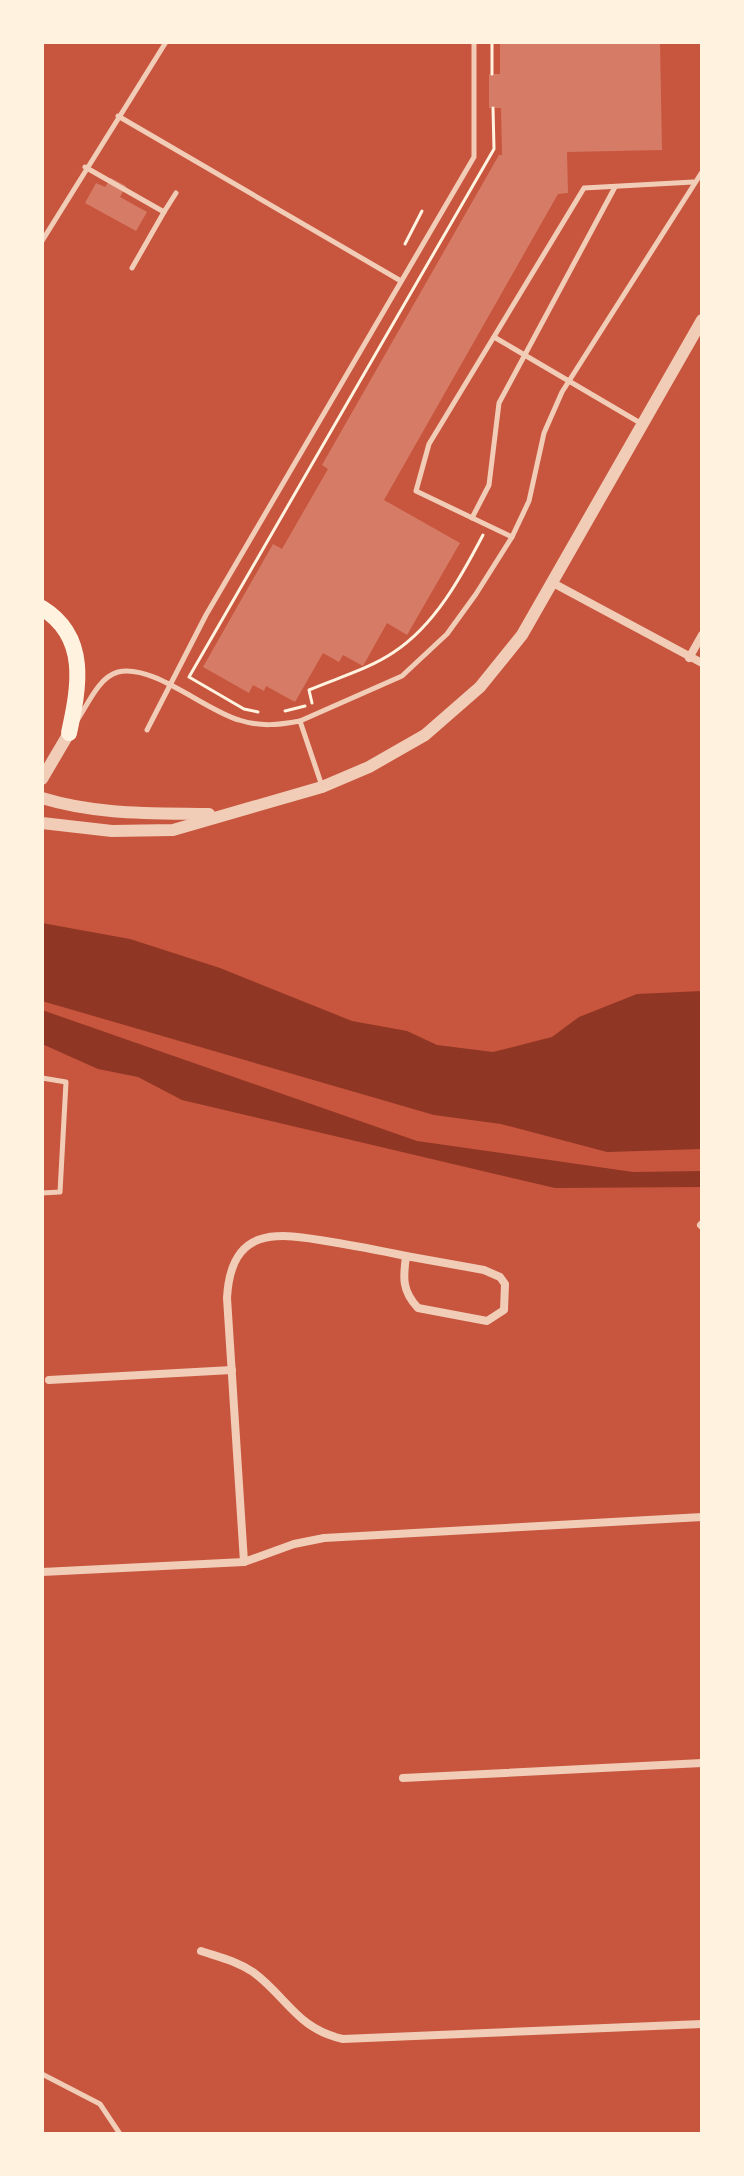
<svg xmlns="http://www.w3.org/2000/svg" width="744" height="2176" viewBox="0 0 744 2176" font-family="Rubik,sans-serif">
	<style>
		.water { fill: #8f3625 }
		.building { fill: #d67c66 }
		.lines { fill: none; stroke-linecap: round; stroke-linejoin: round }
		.path { stroke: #fff3e0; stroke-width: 3 }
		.service { stroke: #f1ccb7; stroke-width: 5 }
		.minor { stroke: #f1ccb7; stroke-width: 8 }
		.tertiary { stroke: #f1ccb7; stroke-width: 12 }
		.trunk { stroke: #fff3e0; stroke-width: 16 }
	</style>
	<rect width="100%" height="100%" fill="#c8553d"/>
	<!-- water -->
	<g class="water">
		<polygon points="42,923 130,939 220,968 352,1021 407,1031 437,1045 493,1052 552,1037 579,1017 637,994 702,991 702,1149 607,1152 501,1124 434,1115 42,1001"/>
		<polygon points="42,1010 417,1141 633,1172 702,1171 702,1187 555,1188 182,1100 138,1077 98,1069 42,1044"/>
	</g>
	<!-- building -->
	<g class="building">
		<polygon points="500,42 660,42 662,150 567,152 568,193 558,194 384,500 460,543 407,635 387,623 363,666 343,655 339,662 323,653 295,702 266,686 264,691 253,685 249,693 203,667 273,544 282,549 328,469 322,465 499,155 502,155 501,108 489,108 489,74 500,74"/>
		<polygon points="111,178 126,186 120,197 147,212 136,231 85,203 96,183 105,187"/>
	</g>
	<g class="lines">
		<!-- path -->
		<g class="path">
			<polyline points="492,42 492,74"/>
			<polyline points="405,244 422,211"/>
			<path d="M312,703L309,690C337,678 369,669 394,652C435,625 461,577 483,535"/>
			<polyline points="285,711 305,706"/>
			<polyline points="258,712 244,709 189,677 494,149 493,108"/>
		</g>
		<!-- service -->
		<g class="service">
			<polyline points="118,116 401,281"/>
			<polyline points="85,167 164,212 132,268"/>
			<polyline points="164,212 176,193"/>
			<polyline points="42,241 166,42"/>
			<polyline points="494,337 642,424"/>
			<polyline points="472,518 489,485 499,403 615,187"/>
			<polyline points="512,537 416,491 429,444 584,188 693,182"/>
			<path d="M78,719C88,704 99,677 118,672C152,663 206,711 239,720C260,727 279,725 300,721L322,786"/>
			<polyline points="300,721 402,676 447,634 476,594 512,537 529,501 544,433 562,392 702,172"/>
			<polyline points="147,730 206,615 474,157 474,42"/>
			<polyline points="42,1078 66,1082 60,1192 42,1193"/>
			<polyline points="42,2074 100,2104 120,2134"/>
		</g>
		<!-- minor -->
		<g class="minor">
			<polyline points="553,583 702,663"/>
			<polyline points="689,658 702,635"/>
			<polyline points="701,1225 702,1226"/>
			<path d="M406,1256L484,1270L500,1277L505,1284L504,1310L487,1321L418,1308C402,1291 403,1278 406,1256Z"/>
			<polyline points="49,1380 232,1370"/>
			<path d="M244,1562L227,1298C231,1226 276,1232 332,1242C357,1246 382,1251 406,1256"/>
			<polyline points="42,1572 244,1562 294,1544 324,1538 702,1517"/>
			<polyline points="403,1778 702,1763"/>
			<path d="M201,1951C219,1957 237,1961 253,1972C287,1997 297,2029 343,2039L702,2024"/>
		</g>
		<!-- tertiary -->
		<g class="tertiary">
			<polyline points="42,779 69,733"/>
			<path d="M42,798C97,815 152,813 209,814"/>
			<polyline points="42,823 112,831 173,830 322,787 369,767 425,735 480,687 522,635 702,320"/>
		</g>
		<!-- trunk -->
		<path class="trunk" d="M42,608C89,637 79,687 69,733"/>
	</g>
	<!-- border -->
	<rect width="744" height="2176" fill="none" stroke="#fff3e0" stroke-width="88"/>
</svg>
